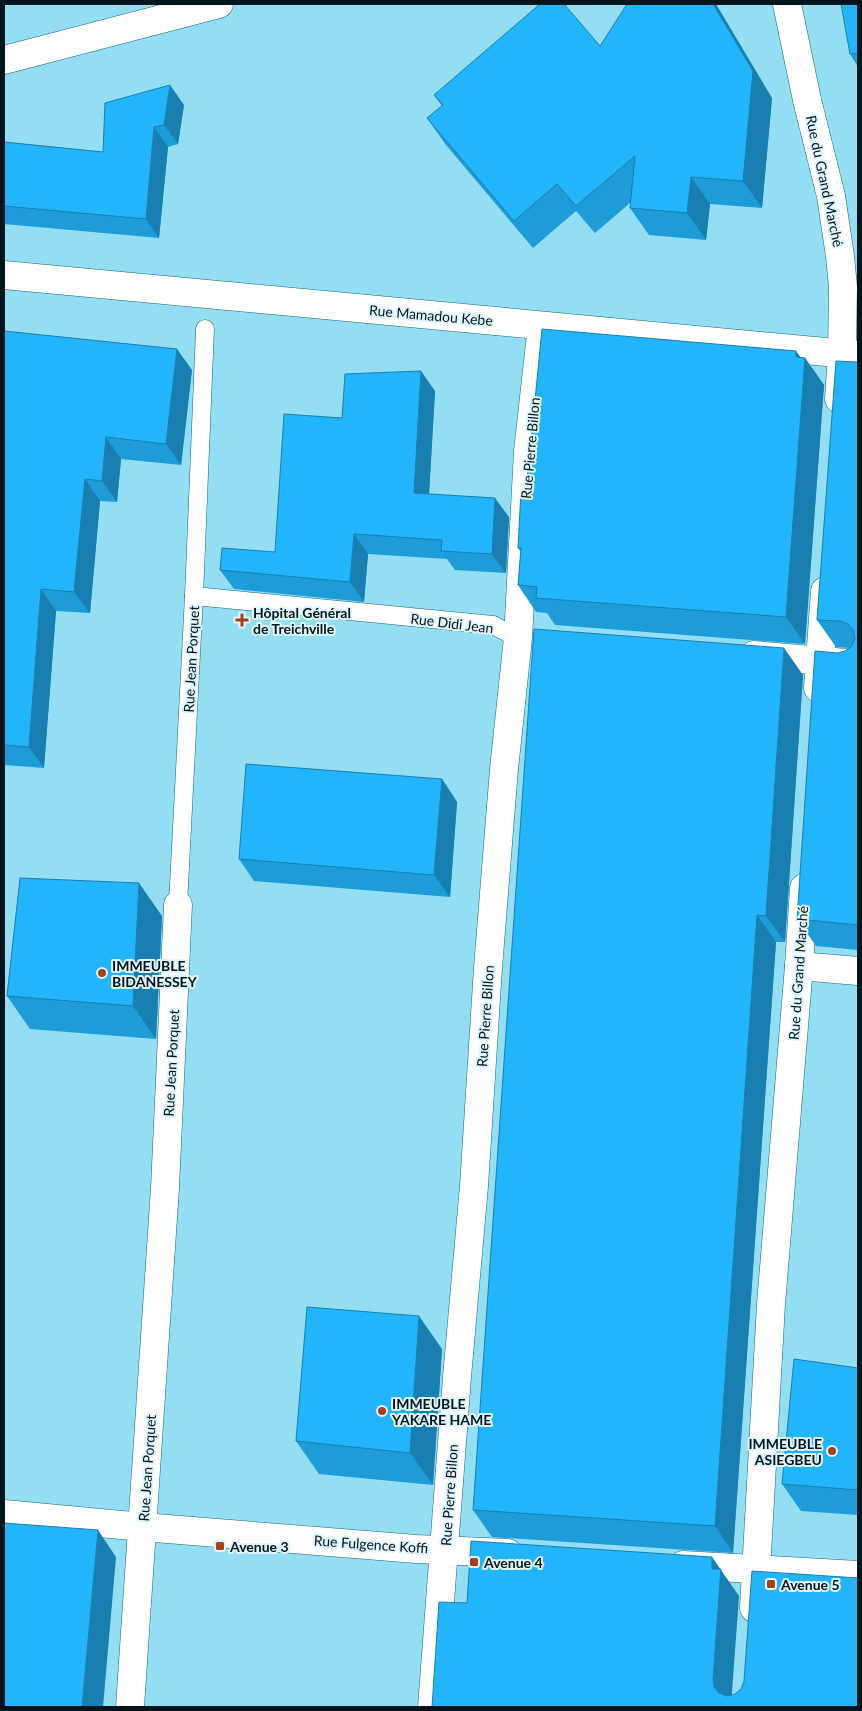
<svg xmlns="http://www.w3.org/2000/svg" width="862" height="1711" viewBox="0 0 862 1711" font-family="Lato,sans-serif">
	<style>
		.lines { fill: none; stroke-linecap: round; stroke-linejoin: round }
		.lane-casing { stroke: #14687a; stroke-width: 19 }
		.street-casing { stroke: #14687a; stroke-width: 29 }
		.highway-casing { stroke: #14687a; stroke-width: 29 }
		.lane { stroke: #fff; stroke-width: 18 }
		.street { stroke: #fff; stroke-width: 28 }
		.highway { stroke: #fff; stroke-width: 28 }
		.wall { fill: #1d9cd8 }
		.shaded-wall { fill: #187fb0 }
		.building { fill: #22b5fb; stroke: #187fb0 }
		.poi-dot { fill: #a73f20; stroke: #e0f6fc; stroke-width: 2 }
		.labels { text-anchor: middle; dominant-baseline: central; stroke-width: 4; stroke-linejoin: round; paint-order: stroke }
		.street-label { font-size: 14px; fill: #01161c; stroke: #e0f6fc }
		.poi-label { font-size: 14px; font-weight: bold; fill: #01161c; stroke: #e0f6fc; text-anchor: start }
	</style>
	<rect width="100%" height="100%" fill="#93def2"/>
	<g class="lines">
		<!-- lane casing -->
		<g class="lane-casing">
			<g id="lane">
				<polyline points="194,596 493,625 518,638"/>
				<polyline points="178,905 194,596 205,329"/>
			</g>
		</g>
		<!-- street casing -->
		<g class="street-casing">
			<g id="street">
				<polyline points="787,4 807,100 831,196 840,256 843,287 842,354 839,399"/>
				<polyline points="4,275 858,355"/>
				<polyline points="754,655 858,664"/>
				<polyline points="818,688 825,591"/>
				<polyline points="799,966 858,971"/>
				<polyline points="4,1514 143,1527 416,1549 508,1553"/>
				<polyline points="683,1565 858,1575"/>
				<polyline points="754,1608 771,1304 799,966 804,888"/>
				<polyline points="130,1707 165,1188 178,905"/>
				<polyline points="432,1707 457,1377 474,1186 488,968 504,769 518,638 528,451 542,326"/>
			</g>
		</g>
		<!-- highway casing -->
		<g class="highway-casing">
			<polyline id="highway" points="4,60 219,4"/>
		</g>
		<!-- lane -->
		<use href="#lane" class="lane"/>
		<!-- street -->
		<use href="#street" class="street"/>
		<!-- highway -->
		<use href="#highway" class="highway"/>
	</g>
	<!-- wall -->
	<g class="wall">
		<polygon points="858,4 858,67 850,54"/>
		<polygon points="600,46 772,98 762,208 710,204 706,240 649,235 630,208 630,203 595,233 576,211 533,248 446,145 427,118 442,106 434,95"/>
		<polygon points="184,105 178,144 168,147 159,238 4,224 4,142 103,152"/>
		<polygon points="4,331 192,370 181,465 121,459 117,502 100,501 90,613 56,611 44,768 4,765"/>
		<polygon points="801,358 805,358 824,385 805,644 555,625 547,613 536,612 518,585 521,552 518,548 526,492"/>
		<polygon points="858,362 858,950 816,946 797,919 838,653 845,651 850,648 836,647 817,620"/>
		<polygon points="435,391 429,494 509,517 506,573 455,570 447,559 368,554 364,602 234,589 220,570 275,552 342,418"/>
		<polygon points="803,675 785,942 776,942 733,1553 492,1537 473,1510"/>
		<polygon points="442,779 457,802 450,897 254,881 239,859"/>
		<polygon points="162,916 156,1039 30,1029 7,996"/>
		<polygon points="442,1349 433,1485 319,1474 296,1441"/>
		<polygon points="858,1368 858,1515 801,1511 782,1484"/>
	</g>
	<!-- shaded-wall -->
	<g class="shaded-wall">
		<polygon points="713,4 716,4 772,98 762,208 743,181"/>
		<polygon points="170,85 184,105 178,144 164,125"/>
		<polygon points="154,127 168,147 159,238 146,219"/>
		<polygon points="691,177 710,204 706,240 687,213"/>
		<polygon points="177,349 192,370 181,465 166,444"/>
		<polygon points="796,351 805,363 805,358 824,385 805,644 786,617"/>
		<polygon points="421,371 435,391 428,512 414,493"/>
		<polygon points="106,437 121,459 117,502 102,481"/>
		<polygon points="85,479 100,501 90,613 74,592"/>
		<polygon points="495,498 509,517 506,573 492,554"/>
		<polygon points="354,534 368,554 364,602 350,582"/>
		<polygon points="41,589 56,611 44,768 29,747"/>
		<polygon points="784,648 803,675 785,942 766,916"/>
		<polygon points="442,779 457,802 450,897 434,875"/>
		<polygon points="139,883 162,916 156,1039 133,1006"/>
		<polygon points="757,915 776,942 733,1553 715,1526"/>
		<polygon points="419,1316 442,1349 433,1485 410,1453"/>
		<polygon points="98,1530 116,1557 103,1707 82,1707"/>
		<polygon points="712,1557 739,1596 731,1706 714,1687 713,1679 712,1569"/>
	</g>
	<!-- building -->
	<g class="building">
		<polygon points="540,4 564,4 600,46 627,4 713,4 753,71 743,181 691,177 687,213 630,208 635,156 576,206 557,184 514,221 427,118 443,105 434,95"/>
		<polygon points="841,4 858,4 858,53 850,54"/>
		<polygon points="170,85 164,125 154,127 146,219 4,206 4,142 103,152 105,103"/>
		<polygon points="542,329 796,351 796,357 805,358 786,617 536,598 537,587 518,585 521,548 518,548 521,492 526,492"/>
		<polygon points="4,331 177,349 166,444 106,437 102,481 85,479 74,592 41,589 29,747 4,745"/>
		<polygon points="836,361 858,362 858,925 797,919 815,651 838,653 845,651 852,646 855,638 853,630 848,624 840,621 817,620"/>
		<polygon points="421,371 414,493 495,498 492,554 441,551 442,540 354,534 350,582 220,570 222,548 275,552 284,414 342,418 345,374"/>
		<polygon points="534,629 784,648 766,916 757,915 715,1526 473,1510"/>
		<polygon points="246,764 442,779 434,875 239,859"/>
		<polygon points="20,878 139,883 133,1006 7,996"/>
		<polygon points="307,1307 419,1316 410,1453 296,1441"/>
		<polygon points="794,1359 858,1368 858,1490 782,1484"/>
		<polygon points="4,1523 98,1530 82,1707 4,1707"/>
		<polygon points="471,1541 712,1557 712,1569 721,1569 713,1679 714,1687 719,1693 727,1696 735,1694 741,1689 744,1681 752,1571 858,1578 858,1707 432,1707 439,1602 467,1603"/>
	</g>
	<!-- markers -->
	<g class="poi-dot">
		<path d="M239.5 612.5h5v5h5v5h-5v5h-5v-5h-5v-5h5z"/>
		<circle cx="102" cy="973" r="5"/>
		<circle cx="382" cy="1411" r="5"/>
		<circle cx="832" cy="1451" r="5"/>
		<rect x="215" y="1541" width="10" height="10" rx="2.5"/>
		<rect x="469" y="1557" width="10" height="10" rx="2.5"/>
		<rect x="766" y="1579" width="10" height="10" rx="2.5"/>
	</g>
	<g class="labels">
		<!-- street labels -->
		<g class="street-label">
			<text transform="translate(825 181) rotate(78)">Rue du Grand Marché</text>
			<text transform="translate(431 315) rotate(5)">Rue Mamadou Kebe</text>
			<text transform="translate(530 448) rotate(-85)">Rue Pierre Billon</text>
			<text transform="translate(452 623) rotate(7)">Rue Didi Jean</text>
			<text transform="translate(191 659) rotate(-87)">Rue Jean Porquet</text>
			<text transform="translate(798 973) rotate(-86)">Rue du Grand Marché</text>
			<text transform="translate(485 1016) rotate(-86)">Rue Pierre Billon</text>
			<text transform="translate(171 1063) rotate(-87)">Rue Jean Porquet</text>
			<text transform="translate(147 1468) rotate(-86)">Rue Jean Porquet</text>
			<text transform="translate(449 1495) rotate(-86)">Rue Pierre Billon</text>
			<text transform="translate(371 1544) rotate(4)">Rue Fulgence Koffi</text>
		</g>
		<!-- poi labels -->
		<g class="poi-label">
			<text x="253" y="612">Hôpital Général<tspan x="253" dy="16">de Treichville</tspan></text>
			<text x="112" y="965">IMMEUBLE<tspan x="112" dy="16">BIDANESSEY</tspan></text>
			<text x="392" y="1403">IMMEUBLE<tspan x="392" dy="16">YAKARE HAME</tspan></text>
			<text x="822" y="1443" text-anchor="end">IMMEUBLE<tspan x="822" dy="16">ASIEGBEU</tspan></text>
			<text x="230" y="1546">Avenue 3</text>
			<text x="484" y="1562">Avenue 4</text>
			<text x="781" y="1584">Avenue 5</text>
		</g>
	</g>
	<!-- border -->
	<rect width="862" height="1711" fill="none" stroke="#01161c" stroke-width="10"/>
</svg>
